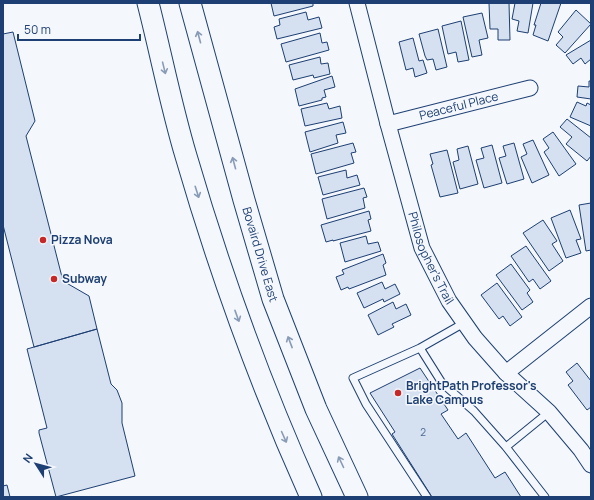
<svg xmlns="http://www.w3.org/2000/svg" width="594" height="500" font-family="Manrope,sans-serif">
<style>
.building{fill:#d5e0f0;stroke:#1d3f73}
.lines{fill:none;stroke-linecap:round;stroke-linejoin:round}
.lane-casing{stroke:#1d3f73;stroke-width:9}
.street-casing{stroke:#1d3f73;stroke-width:17}
.secondary-casing{stroke:#1d3f73;stroke-width:23}
.lane{stroke:#f4f7fb;stroke-width:7}
.street{stroke:#f4f7fb;stroke-width:15}
.secondary{stroke:#f4f7fb;stroke-width:21}
.oneway{stroke:#889bb7}
.poi-dot{fill:#c62828;stroke:#f4f7fb;stroke-width:1.5}
.labels{text-anchor:middle;stroke-width:3;stroke-linejoin:round;paint-order:stroke}
.number-label{font-size:10px;fill:#4b6792}
.street-label{font-size:12px;fill:#1d3f73;stroke:#f4f7fb}
.poi-label{font-size:12px;font-weight:bold;fill:#1d3f73;stroke:#f4f7fb;text-anchor:start}
</style>
<rect width="100%" height="100%" fill="#f4f7fb"/>
<!-- building -->
<path class="building" d="M271 3H313V6L274 16Z
M489 3H509L510 40H498V29H490Z
M515 3H533L528 33 517 31 519 21 512 19Z
M541 3H561L548 41 533 35 536 25H534Z
M576 10 591 24 565 53 556 45 563 37 558 32Z
M306 12 308 20 319 17 322 28 277 39 274 27 280 25 279 19Z
M482 13 488 38 479 40 482 55 472 57 463 17Z
M461 21 469 60 458 62 456 52 448 54 442 26Z
M438 29 447 67 436 70 433 59 427 60 425 56 419 34Z
M13 32 35 121 26 136 63 281 89 296 97 329 34 347 3 225V34Z
M320 33 322 43 327 42 329 50 286 62 281 44Z
M413 38 419 61 423 60 427 73 415 77 413 68 406 70 399 42Z
M591 40V59L585 64 581 58 573 64 566 55Z
M320 57 321 64 328 63 330 74 314 78 313 75 293 80 289 65Z
M332 76 335 87 324 90 326 97 322 98V100L299 106 295 89Z
M589 81H591V99L577 97 578 86 589 87Z
M577 102 586 106 587 103 591 105V126L570 117Z
M327 103 329 109 340 106 342 118 305 126 301 109Z
M567 119 591 138V156L587 161 566 144 572 137 560 127Z
M343 122 346 133 336 135 338 143 310 152 305 132Z
M553 132 576 164 559 176 544 152 549 148 543 139Z
M533 140 549 175 532 183 521 157 527 154 523 144Z
M353 143 356 152 351 153 354 163 316 174 311 154Z
M514 143 524 179 507 184 499 158 506 156 503 146Z
M492 145 502 183 484 188 476 160 484 158 481 148Z
M468 146 478 184 460 189 453 162 459 160 457 149Z
M447 150 458 193 440 197 431 165 433 164 430 154Z
M346 170 347 178 357 175 360 185 323 195 318 177Z
M364 188 367 197 363 198 365 208 327 219 322 199Z
M591 203V250L586 251 579 205Z
M570 210 581 239 576 240 581 253 566 258 551 218Z
M369 211 371 219 368 220 371 231 333 241V240L326 242 321 225Z
M543 220 557 241 552 244 563 261 549 271 523 233Z
M366 236 368 244 378 242 381 251 345 262 340 243Z
M526 246 551 281 540 289 533 279 529 282 511 256Z
M383 254 386 263 383 265 386 275 349 289 348 287 341 290 336 277 344 274 342 270Z
M511 264 530 290 527 293 533 302 522 310 496 275Z
M382 282 385 289 395 284 400 294 384 302 383 299 364 308 357 293Z
M497 283 522 317 510 326 503 316 499 319 481 295Z
M393 302 396 309 406 304 411 315 392 324 394 327 378 335 368 315Z
M97 329 111 384 117 390 122 403V423L135 476 56 497 39 433V430L47 428 27 349Z
M577 363 591 381V407L587 410 568 385 573 381 566 372Z
M420 368 448 410 441 414 458 439 466 433 495 478 505 472 521 497H432L392 434 395 432 370 393Z
M7 485 10 497H3V486Z"/>
<g class="lines">
<!-- lane casing -->
<g class="lane-casing">
<path id="lane" d="M420 348 464 323
M506 447 549 412
M427 497 366 404 353 378 420 348 442 383 474 411 506 447 545 497"/>
</g>
<!-- street casing -->
<g class="street-casing">
<g id="street">
<path id="s1" d="M357 3 388 124 422 248 449 301 475 338 506 373 549 412 581 450 591 465"/>
<path id="s2" d="M388 124 530 88"/>
<path d="M506 373 591 306"/>
</g>
</g>
<!-- secondary casing -->
<g class="secondary-casing">
<g id="secondary">
<path d="M148 3C161 54 171 106 186 156 220 273 261 386 311 497"/>
<path id="s3" d="M190 3 244 200 273 299 316 409 357 497"/>
</g>
</g>
<!-- lane -->
<use href="#lane" class="lane"/>
<!-- street -->
<use href="#street" class="street"/>
<!-- secondary -->
<use href="#secondary" class="secondary"/>
</g>
<!-- one-way arrows -->
<defs><path id="oneway-shaft" d="M-6 0H5M1.5-3L5.5 0L1.5 3" fill="none" stroke-width="1.6" stroke-linecap="round" stroke-linejoin="round"/></defs>
<g class="oneway">
<use href="#oneway-shaft" transform="translate(199 37) rotate(-105)"/>
<use href="#oneway-shaft" transform="translate(164 68) rotate(76)"/>
<use href="#oneway-shaft" transform="translate(234 163) rotate(-105)"/>
<use href="#oneway-shaft" transform="translate(197 192) rotate(72)"/>
<use href="#oneway-shaft" transform="translate(237 316) rotate(70)"/>
<use href="#oneway-shaft" transform="translate(290 342) rotate(-111)"/>
<use href="#oneway-shaft" transform="translate(284 437) rotate(66)"/>
<use href="#oneway-shaft" transform="translate(341 462) rotate(-115)"/>
</g>
<!-- markers -->
<g class="poi-dot">
<circle cx="43" cy="240" r="4"/>
<circle cx="54" cy="279" r="4"/>
<circle cx="398" cy="393" r="4"/>
</g>
<g class="labels">
<!-- number labels -->
<g class="number-label">
<text x="423" y="436">2</text>
</g>
<!-- street labels -->
<g class="street-label">
<text dy="4" stroke="none"><textPath href="#s2" startOffset="73">Peaceful Place</textPath></text>
<text dy="4" stroke="none"><textPath href="#s3" startOffset="261">Bovaird Drive East</textPath></text>
<text dy="4" stroke="none"><textPath href="#s1" startOffset="266">Philosopher's Trail</textPath></text>
</g>
<!-- poi labels -->
<g class="poi-label">
<text x="51" y="244">Pizza Nova</text>
<text x="62" y="283">Subway</text>
<text x="406" y="390">BrightPath Professor's<tspan x="406" dy="14">Lake Campus</tspan></text>
</g>
</g>
<!-- border -->
<rect width="594" height="500" fill="none" stroke="#1d3f73" stroke-width="8"/>
<!-- north arrow -->
<g transform="translate(36 464) rotate(306)" stroke="#f4f7fb" stroke-width="3" paint-order="stroke">
<path d="M0-3L7 15L0 10L-7 15Z" fill="#1d3f73"/>
<text y="-6" font-size="11" font-weight="bold" text-anchor="middle" fill="#1d3f73">N</text>
</g>
<!-- scale -->
<path d="M18 34v6h122v-6" fill="none" stroke="#1d3f73" stroke-width="2"/>
<text x="24" y="34" font-size="12" fill="#1d3f73" stroke="#f4f7fb" stroke-width="3" paint-order="stroke">50 m</text>
</svg>
